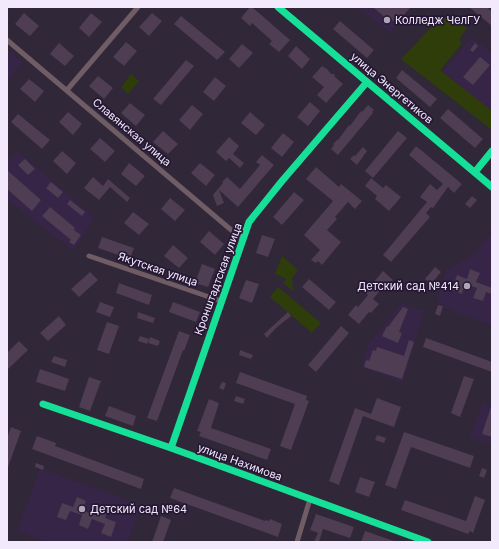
<svg xmlns="http://www.w3.org/2000/svg" width="499" height="549" font-family="Inter,sans-serif">
<style>
.built{fill:#362546}
.green{fill:#2f3d0b}
.building{fill:#4f3d53}
.lines{fill:none;stroke-linecap:round;stroke-linejoin:round}
.street{stroke:#6f5c64;stroke-width:5}
.fast{stroke:#16e098;stroke-width:7}
.poi-dot{fill:#aea5b7;stroke:#261834;stroke-width:1.5}
.labels{text-anchor:middle;stroke-width:3.5;stroke-linejoin:round;paint-order:stroke}
.poi-label{font-size:11px;fill:#f2e9fc;stroke:#261834;text-anchor:start}
.street-label{font-size:11px;fill:#f2e9fc;stroke:#261834}
</style>
<rect width="100%" height="100%" fill="#302738"/>
<!-- built -->
<path class="built" d="M358 7H412L390 33Z
M472 37 492 53V112L443 72Z
M7 49 23 62 7 81Z
M18 151 94 217 74 252 7 199V162Z
M492 232V325L443 308 444 304 437 301 445 271 473 255Z
M402 303 424 311 403 383 361 367 369 343Z
M483 403 492 407V444L469 437Z
M40 468 141 505 128 542H47L17 531Z"/>
<!-- green -->
<path class="green" d="M443 15 467 28 460 38 461 45 440 70 492 111V130L401 59Z
M131 74 139 81 128 94 121 87Z
M282 256 298 270 292 278 293 291 283 283 287 279 275 274Z
M278 287 321 323 312 333 270 297Z"/>
<!-- building -->
<path class="building" d="M250 7H252L290 40 279 52 269 44 272 41 252 23 250 26 241 18Z
M373 7H411L396 23 393 20 391 23Z
M469 7H487L492 12V26Z
M24 13 39 26 30 36 15 24Z
M91 13 102 22 89 37 79 28Z
M152 13 162 21 149 36 139 27Z
M181 16 225 52 217 60 174 24Z
M340 21 374 50 367 58 333 29Z
M126 42 137 51 124 66 113 57Z
M59 43 74 56 65 66 50 54Z
M475 43 478 46 473 52 470 50Z
M242 44 253 53 239 68 229 59Z
M296 46 310 59 302 69 288 56Z
M480 57 490 65 473 85 463 77Z
M186 60 194 66 161 105 153 99Z
M322 66 327 69 331 74H334L335 77 343 84 326 103 317 95 324 87 312 77Z
M402 70 437 99 430 107 396 78Z
M98 76 113 88 104 99 89 86Z
M215 77 226 86 214 101 203 92Z
M29 79 44 91 35 102 20 89Z
M310 102 320 111 308 126 297 117Z
M130 103 145 115 136 126 121 113Z
M192 105 203 114 190 130 179 120Z
M368 105 374 110 372 112 373 113 338 155 331 149 334 145 333 144 337 140H338L349 125 350 126 361 111 362 112Z
M448 109 483 139 475 148 440 118Z
M68 112 82 124 73 135 59 122Z
M250 112 265 125 256 135 241 123Z
M18 114 50 140 42 149 11 122Z
M163 131 178 144 168 154 153 142Z
M398 131 407 138 373 178 365 171Z
M283 133 294 142 282 157 271 148Z
M229 137 239 146 233 154 244 163 240 168 229 158 226 161 216 152Z
M100 138 115 151 105 162 90 149Z
M416 146 462 184 454 193 448 187 433 208 431 207 426 213 430 217 391 262 383 255 427 202 420 197 430 184 437 190 443 184 409 155Z
M363 147 367 151 357 165 350 159 354 155 355 156Z
M62 151 76 163 67 174 53 161Z
M262 155 274 165 238 207 219 190 224 203 217 206 213 195 223 183 222 182 227 177 240 189 260 165 256 162Z
M25 159 35 169 28 175 18 165Z
M129 163 145 176 136 186 121 174Z
M200 163 215 175 206 186 191 173Z
M316 167 339 187 341 184 362 201 355 209 348 202 335 217 337 219 327 230 341 242 322 265 318 261 316 263 311 260 320 250 304 235 333 201 306 179Z
M7 170 41 200 32 211 7 189Z
M93 177 103 186 108 179 130 198 127 202 110 187 99 200 84 188Z
M371 178 383 188 386 185 401 197 389 211 375 199 377 196 365 186Z
M51 182 63 192 58 198 46 188Z
M294 192 304 200 282 225 273 217Z
M472 196 477 200 470 208 465 204Z
M170 198 185 210 175 221 161 209Z
M70 200 85 212 82 216 67 204Z
M50 207 75 228 74 230 81 235 74 245 69 242 71 240 42 216Z
M133 212 149 224 139 235 124 223Z
M209 231 224 244 215 255 200 242Z
M262 235 275 239 268 257 256 253Z
M102 237 134 248 130 259 98 248Z
M173 245 188 258 179 268 164 256Z
M202 264 215 269 208 287 195 283Z
M435 267 441 272 431 284 425 279Z
M470 269 480 273 476 282 492 288V294L486 292 483 301 473 298 477 288 465 284 462 294 452 290 457 275 467 279Z
M383 271 393 280 385 289 383 287 373 299 379 304 371 313 369 312 359 324 348 315 356 305 358 307 368 295 362 290 371 281 373 283Z
M90 272 98 280 79 297 71 289Z
M309 279 336 302 329 310 302 287Z
M246 280 259 284 252 303 239 298Z
M119 283 152 295 149 305 116 293Z
M100 302 114 307 110 317 96 312Z
M173 302 200 312 196 322 169 312Z
M438 305 443 306 440 316 435 314Z
M403 307 408 309 399 332 402 333 398 343 382 336 387 326 388 327Z
M138 312 155 318 153 323 137 318Z
M288 312 291 316 276 328 267 338 264 334Z
M59 316 66 325 48 341 40 333Z
M107 322 119 326 109 354 97 350Z
M341 326 349 333 316 372 308 365Z
M179 331 190 335 184 351 183 350 157 421 147 418Z
M140 336 149 339 147 344 138 341Z
M150 337 160 341 158 346 148 343Z
M426 338 492 362V372L423 347Z
M409 340 414 342 402 379 364 367 366 360 369 361 373 350 376 351 377 347 404 356Z
M19 341 28 350 7 370V353Z
M240 350 253 355 251 359 239 355Z
M54 356 67 360 65 367 51 362Z
M40 369 69 379 65 391 36 382Z
M240 372 307 396 306 400 309 401 291 450 280 446 295 404 236 383Z
M464 376 474 379 460 417 451 413Z
M89 377 101 381 90 411 79 407Z
M222 382 226 383 224 390 219 388Z
M236 396 245 399 243 404 234 401Z
M377 398 401 407 394 427 363 416 339 485 329 481 355 408 371 414Z
M209 399 219 403 211 428 271 449 267 460 199 436 201 432 197 431Z
M109 406 136 416 133 426 105 416Z
M491 407H492V437L482 434Z
M11 427 21 431 8 467 7 438Z
M404 432 474 456 470 468 411 447 396 489 385 485Z
M377 435 386 438 384 443 375 440Z
M37 436 56 443 55 446 144 479 141 489 32 449Z
M36 463 44 466 43 470 35 467Z
M482 468 487 470 484 478 479 476Z
M360 477 375 482 369 497 355 492Z
M174 488 265 521 266 520 269 521 270 519 282 524 278 537 170 498Z
M475 496 485 500 473 533 470 531 468 534 401 510 405 500 466 521Z
M77 497 86 501 82 510 95 515 99 505 108 509 105 518 116 522 111 537 101 533 105 524 92 519 88 529 79 525 82 515 70 511 66 520 57 517 62 503 73 507Z
M316 514 354 527 350 538 323 529 319 542H314L318 533 310 530Z
M161 516 171 520 163 542H152Z
M365 531 394 541V542H361Z"/>
<g class="lines">
<!-- street -->
<path class="street" d="M7 40 243 240
M67 90 138 7
M89 256 221 301
M297 542 310 499"/>
<!-- fast -->
<path class="fast" d="M278 7 492 187
M475 172 492 151
M43 404 171 448 428 542
M171 448 249 222 282 181 367 82"/>
</g>
<!-- markers -->
<g class="poi-dot">
<circle cx="387" cy="20" r="4"/>
<circle cx="467" cy="286" r="4"/>
<circle cx="82" cy="509" r="4"/>
</g>
<g class="labels">
<!-- poi labels -->
<g class="poi-label">
<text x="395" y="24">Колледж ЧелГУ</text>
<text x="459" y="290" text-anchor="end">Детский сад №414</text>
<text x="90" y="513">Детский сад №64</text>
</g>
<!-- street labels -->
<g class="street-label">
<text transform="translate(392 88) rotate(40)" y="4">улица Энергетиков</text>
<text transform="translate(132 132) rotate(40)" y="4">Славянская улица</text>
<text transform="translate(158 269) rotate(19)" y="4">Якутская улица</text>
<text transform="translate(218 279) rotate(-70)" y="4">Кронштадтская улица</text>
<text transform="translate(240 462) rotate(20)" y="4">улица Нахимова</text>
</g>
</g>
<!-- border -->
<rect width="499" height="549" fill="none" stroke="#f2e9fc" stroke-width="16"/>
</svg>
